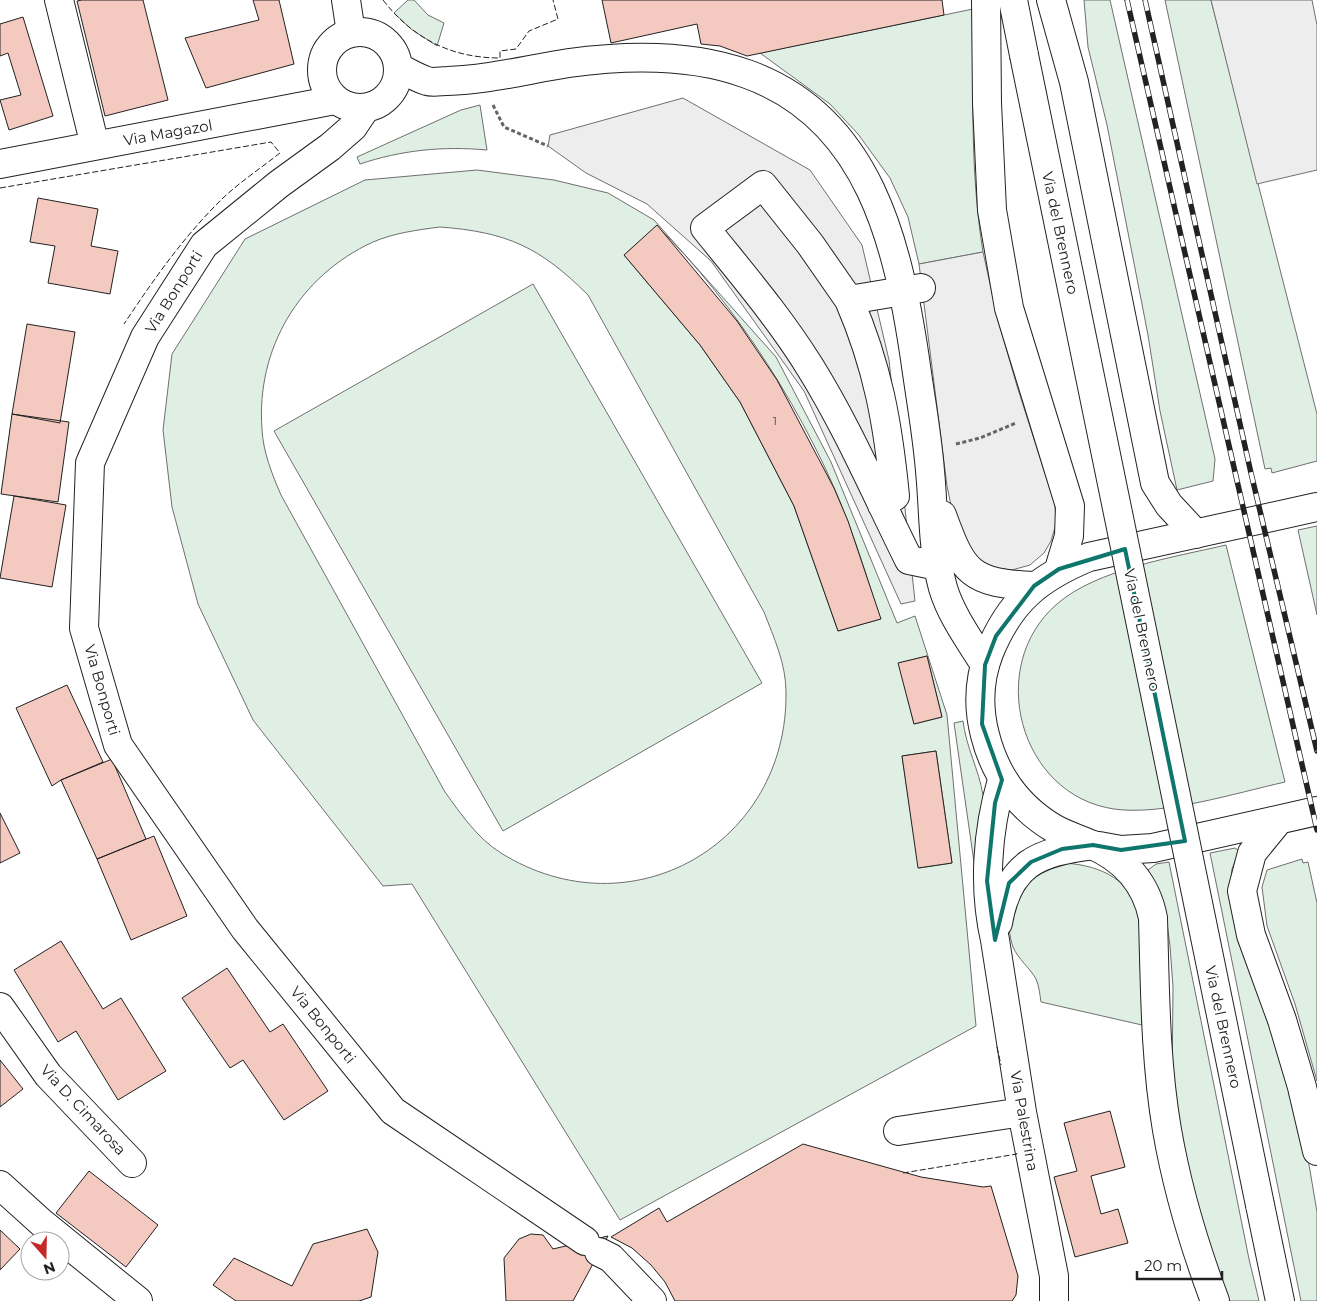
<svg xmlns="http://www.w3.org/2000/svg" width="1317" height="1301" font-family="Montserrat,sans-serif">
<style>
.green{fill:#e0efe3;stroke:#6f6f6f;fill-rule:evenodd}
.parking{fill:#ededed;stroke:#6f6f6f}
.building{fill:#f3c9c0;stroke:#222}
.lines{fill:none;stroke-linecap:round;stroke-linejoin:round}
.minor-casing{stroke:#222;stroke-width:30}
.major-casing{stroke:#222;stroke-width:30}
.path{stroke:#646464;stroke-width:3;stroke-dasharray:4 2.5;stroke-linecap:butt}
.minor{stroke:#fff;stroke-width:28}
.major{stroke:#fff;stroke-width:28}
.rail-casing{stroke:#222;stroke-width:5.5}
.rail{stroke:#fff;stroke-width:4;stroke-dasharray:11;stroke-linecap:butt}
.major-bridge-casing{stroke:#222;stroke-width:30;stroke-linecap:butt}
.major-bridge{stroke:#fff;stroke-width:28}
.fence{stroke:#222;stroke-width:1;stroke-dasharray:6 2.5;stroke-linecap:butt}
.marked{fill:none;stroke:#0f766e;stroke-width:4;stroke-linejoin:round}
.labels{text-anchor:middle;stroke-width:4;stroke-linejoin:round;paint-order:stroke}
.number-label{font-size:12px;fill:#564c4a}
.street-label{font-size:15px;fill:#222;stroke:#fff}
</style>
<rect width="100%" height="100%" fill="#fff"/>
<!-- green -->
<path class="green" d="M408 0H414L428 15 444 23 437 46 411 29 394 13Z
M1110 0 1215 459 1213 481 1177 490 1160 411 1148 335 1107 125 1088 47 1084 0Z
M1165 0H1211L1317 414V461L1272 473 1271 468 1265 469Z
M973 9C973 90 970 172 983 252L919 264 908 217 890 178 858 134 830 104 760 53Z
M480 105 487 150C443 146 402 150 360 164L357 157 461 110Z
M477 170 554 180 608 193 654 220 776 357 831 462 897 623 915 616 947 715 976 1026 620 1220 412 884 383 886 253 720 198 604 172 507 163 430 172 354 245 239 365 180ZM657 226C735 302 810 420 848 522 860 554 870 587 880 619L838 631 794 506 740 402 700 345 624 255ZM440 227C507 232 540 247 588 295L764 612C774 638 786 664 786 692 788 844 631 934 501 853 477 838 461 814 445 792L281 495C272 474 263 452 262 429 256 349 299 276 373 242 394 233 417 230 440 227ZM927 656 942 717 914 724 899 663ZM936 751 952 863 919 868 902 756Z
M533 284 762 683 503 831 274 431Z
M1317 526V615L1298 530Z
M1226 545 1285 782C1236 793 1162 816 1114 809 1019 795 985 666 1057 604 1097 569 1175 557 1226 545Z
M963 721C966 747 979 770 983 795 988 821 980 851 976 876L954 723Z
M1235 848 1239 851 1232 869 1230 889 1305 1141 1317 1212V1301H1301L1210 853Z
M1302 859 1303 863 1308 862 1317 903V1081L1295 1004 1267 926 1262 887 1267 870Z
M1169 862 1249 1259 1259 1301H1228L1202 1226 1172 1096 1173 987 1170 946 1167 923 1148 870 1156 864Z
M1062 863C1093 864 1129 876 1137 910 1141 925 1140 941 1140 956 1141 979 1142 1002 1142 1025L1041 1002C1040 995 1039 986 1036 979 1030 968 1018 959 1013 947 999 908 1026 875 1062 863Z"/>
<!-- parking -->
<path class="parking" d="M1211 0H1312L1317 25V170L1257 184Z
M683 98 810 170 862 245 889 360 915 601 901 604 804 391 711 261 647 204 586 173 548 146 550 135Z
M983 252 998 320 1017 386 1055 505 1056 524 1051 541 1044 553 1030 565 1012 570 996 568 980 561 970 552 955 524 947 486 919 264Z"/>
<!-- building -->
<path class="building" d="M82 0H143L168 100 105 116 77 1Z
M253 0H279L294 64 206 88 185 38 259 20Z
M602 0H942L944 15 747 56 720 46 701 44 697 24 611 43Z
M23 17 53 116 9 130 0 100 21 95 8 53 0 56V24Z
M38 198 98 209 91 246 118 251 110 294 48 283 55 246 30 242Z
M657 225 737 321 777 380 834 488 848 521 881 619 838 631 794 506 740 402 700 345 624 255Z
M27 324 75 332 60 423 12 414Z
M12 414 69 422 58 502 1 494Z
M14 496 66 505 52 587 0 578Z
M927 656 942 717 914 724 898 663Z
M67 685 103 762 61 780 52 786 16 708Z
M936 751 952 863 918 868 902 756Z
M112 759 146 839 97 859 61 780Z
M0 813 20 853 0 863Z
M154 836 187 916 131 940 97 859Z
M61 941 103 1009 121 998 166 1071 118 1100 76 1031 58 1042 14 970Z
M227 968 270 1032 283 1024 328 1091 284 1120 243 1060 230 1068 182 998Z
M0 1060 23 1089 0 1107Z
M1110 1111 1125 1167 1091 1176 1101 1214 1118 1209 1128 1243 1075 1257 1054 1177 1077 1171 1064 1123Z
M803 1144 921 1177 983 1187 991 1186 1018 1276 1016 1295 1012 1301H675L665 1282 651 1265 632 1248 611 1237 659 1208 667 1222Z
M89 1171 158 1225 126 1267 56 1213Z
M367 1229 378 1252 371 1297 359 1301H236L213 1285 234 1258 292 1286 313 1244Z
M0 1230 20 1249 0 1270Z
M531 1234 543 1235 553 1249 608 1236 573 1301H506L504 1258 519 1239Z"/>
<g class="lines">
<!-- minor casing -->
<g class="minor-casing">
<path id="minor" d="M59 0 95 146
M346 0 351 33
M322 70a38 38 0 1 1 76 0a38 38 0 1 1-76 0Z
M399 68C408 72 417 78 427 81 433 83 441 81 447 81 488 80 529 69 569 63 627 55 692 54 747 74 870 118 898 245 915 359 920 396 927 433 930 471 934 511 932 548 943 588 951 615 970 641 985 665
M365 109 353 127 330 147 279 184 204 245 145 337 90 463 84 628 118 745 245 929 393 1111 585 1241
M0 164 335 100
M921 288 849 300 810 244 763 185 705 228C741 273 779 317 810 367 848 428 877 496 909 560L938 566
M849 300C878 367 888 424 895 496L882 505
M942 515C963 573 970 583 1034 586
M1002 780C987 831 983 888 995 940L1022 1112 1054 1276V1301
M998 923C1008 864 1037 852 1093 845
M0 1007 48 1075 132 1163
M898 1131 1022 1112
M0 1185 43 1224 138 1301
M599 1252 611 1258 652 1301"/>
</g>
<!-- major casing -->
<g class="major-casing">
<path id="major" d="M986 0 987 103 992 210 1009 308 1070 506 1069 536 1059 569
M1013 0 1024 55
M1051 0 1074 82 1155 483 1169 505 1196 534
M1279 820 1252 853 1242 891 1251 935 1282 1020 1302 1087 1317 1151
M1099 846 1121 850 1153 848 1317 811
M1260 1205 1280 1301
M1215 1301C1194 1245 1177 1188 1167 1130 1155 1060 1155 988 1153 918 1146 882 1123 858 1090 844 1079 839 1066 835 1055 829 1019 808 995 775 985 735 978 708 979 679 989 653 1010 601 1038 578 1089 557L1317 507"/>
</g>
<!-- path -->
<path class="path" d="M493 105 504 127 548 146
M956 444 980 438 1016 423"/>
<!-- minor -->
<use href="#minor" class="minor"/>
<!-- major -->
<use href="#major" class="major"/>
<!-- rail casing -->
<g class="rail-casing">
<path id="rail" d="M1127 0 1317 830
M1145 0 1251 473 1317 751"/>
</g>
<!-- rail -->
<use href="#rail" class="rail"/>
<!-- major-bridge casing -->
<g class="major-bridge-casing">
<path id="major-bridge" d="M1024 55 1260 1205"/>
</g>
<!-- major-bridge -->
<use href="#major-bridge" class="major-bridge"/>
<!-- fence -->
<path class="fence" d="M383 0C413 39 452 58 500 58V51L516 49 529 31 558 19 553 0
M0 188 271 142 280 153C261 168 240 182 223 198 184 236 154 279 124 324
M997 1047 1001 1065
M903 1173 1017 1154 1016 1151"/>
</g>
<!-- marked area -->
<path class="marked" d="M1125 549 1185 841 1121 850 1093 845 1062 849 1031 862 1009 883 995 940 987 881 995 803 1002 780 982 724 985 665 996 636 1034 586 1059 569Z"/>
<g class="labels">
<!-- number labels -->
<g class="number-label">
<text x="775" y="425">1</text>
</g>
<!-- street labels -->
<g class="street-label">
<text transform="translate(168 133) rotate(-10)" y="5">Via Magazol</text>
<text transform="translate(1060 233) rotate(78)" y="5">Via del Brennero</text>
<text transform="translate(174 292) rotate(-58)" y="5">Via Bonporti</text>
<text transform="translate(1142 630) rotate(78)" y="5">Via del Brennero</text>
<text transform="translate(102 690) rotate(74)" y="5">Via Bonporti</text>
<text transform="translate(323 1025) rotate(51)" y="5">Via Bonporti</text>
<text transform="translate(1223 1027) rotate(78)" y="5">Via del Brennero</text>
<text transform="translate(83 1110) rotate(47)" y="5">Via D. Cimarosa</text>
<text transform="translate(1024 1121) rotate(80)" y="5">Via Palestrina</text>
</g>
</g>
<!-- north arrow -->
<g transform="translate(45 1256) rotate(160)"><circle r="24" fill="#ffffff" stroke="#a7a7a7"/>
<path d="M0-4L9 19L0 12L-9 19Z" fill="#c62828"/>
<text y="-8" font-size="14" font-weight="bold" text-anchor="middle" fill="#222222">N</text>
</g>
<!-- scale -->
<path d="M1137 1271v8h85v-8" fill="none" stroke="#222222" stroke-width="2.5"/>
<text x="1144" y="1271" font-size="15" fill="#222222" stroke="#ffffff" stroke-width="4" paint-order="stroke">20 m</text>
</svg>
